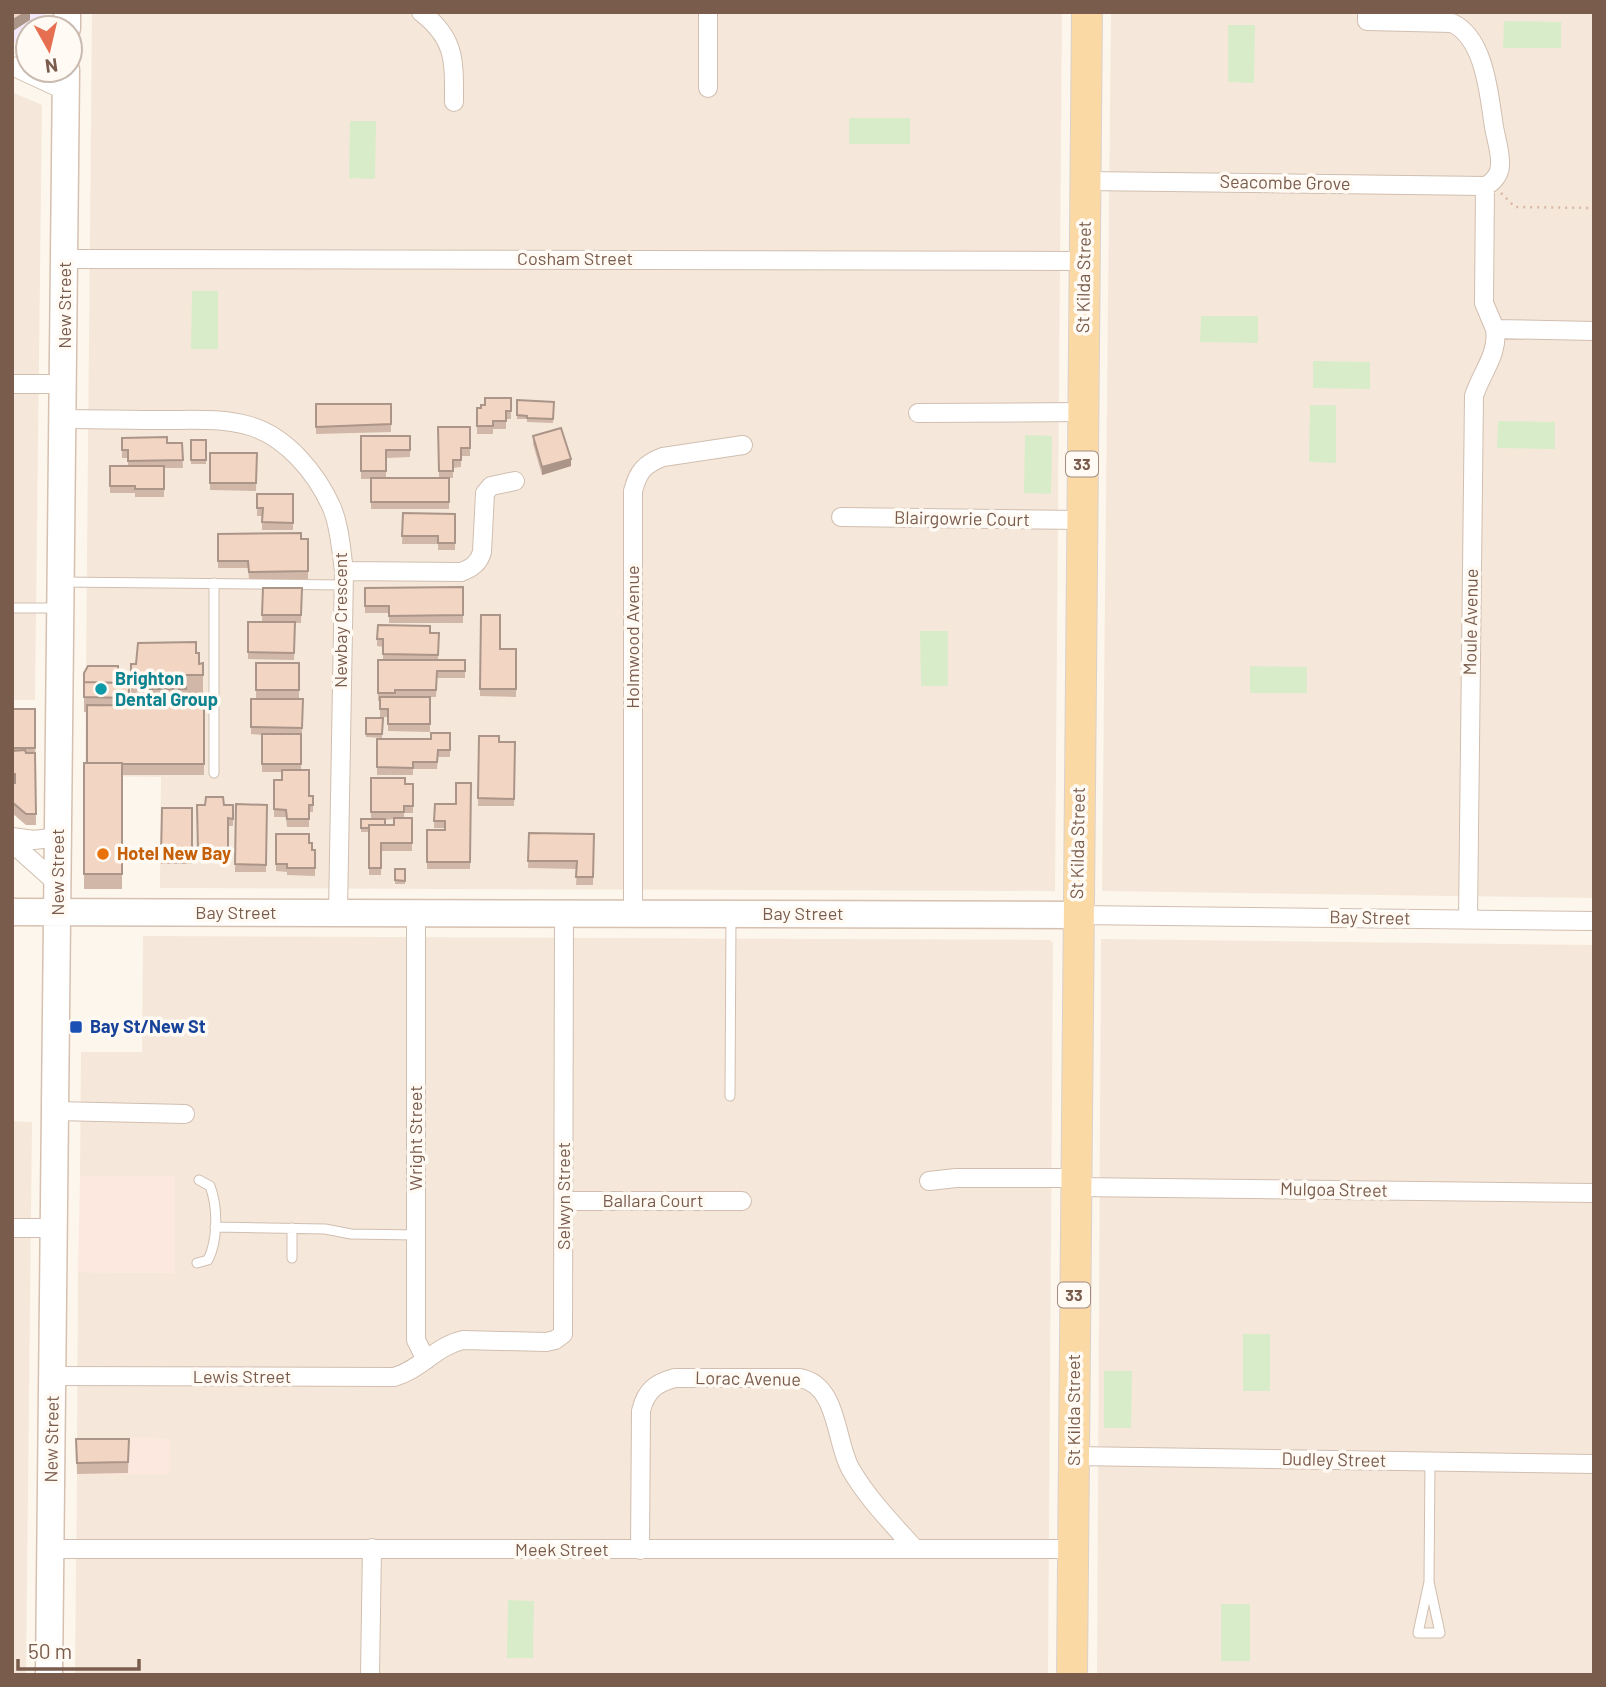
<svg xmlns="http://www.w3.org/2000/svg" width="1606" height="1687" font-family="Barlow,sans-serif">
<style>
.residential{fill:#f5e8da}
.commercial{fill:#fde8e0}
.education{fill:#f3e8fa}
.green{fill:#d8ecc9}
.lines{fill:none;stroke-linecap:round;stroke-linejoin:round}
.lane-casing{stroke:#d1beb0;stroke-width:11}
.street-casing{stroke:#d1beb0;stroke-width:20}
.secondary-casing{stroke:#d6c0b0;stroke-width:29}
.primary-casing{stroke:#dad1cd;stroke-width:32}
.path{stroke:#d9b8a5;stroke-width:2.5;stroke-dasharray:2 5;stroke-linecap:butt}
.lane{stroke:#fff;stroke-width:9}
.street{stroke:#fff;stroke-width:18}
.secondary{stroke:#fff;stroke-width:26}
.primary{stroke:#fbd9a5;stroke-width:30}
.wall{fill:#d1b7a8;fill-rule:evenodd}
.shaded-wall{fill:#aa9588}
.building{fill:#f3d5c3;stroke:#aa9588;stroke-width:2}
.culture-dot{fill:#0f9aa8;stroke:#fffaf3;stroke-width:2.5}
.food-dot{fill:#e8710a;stroke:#fffaf3;stroke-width:2.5}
.transit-dot{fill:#1a4fb4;stroke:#fffaf3;stroke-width:2.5}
.labels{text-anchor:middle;stroke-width:7;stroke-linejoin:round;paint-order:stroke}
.shield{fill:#fffaf3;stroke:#a28b7f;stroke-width:2}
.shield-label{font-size:16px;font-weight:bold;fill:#7a5c4d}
.street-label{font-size:18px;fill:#7a5c4d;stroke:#fffaf3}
.culture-label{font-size:18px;font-weight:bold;fill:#0d838f;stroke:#fffaf3;text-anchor:start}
.food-label{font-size:18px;font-weight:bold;fill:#c56008;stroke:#fffaf3;text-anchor:start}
.transit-label{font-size:18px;font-weight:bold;fill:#164399;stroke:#fffaf3;text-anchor:start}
</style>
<rect width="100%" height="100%" fill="#fdf6ec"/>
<!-- residential -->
<path class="residential" d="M92 12H1062L1055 891 160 888 161 777 85 776Z
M1111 12H1594V898L1102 891Z
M12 92 42 105 35 700H12Z
M143 936 1050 940 1053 943 1048 1675H75L77 1474 169 1473V1439L77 1438 78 1272 174 1273 175 1176H80L81 1052H142Z
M1101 939 1594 945V1675H1097Z
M12 1121 32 1122 26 1675H12Z"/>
<!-- commercial -->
<path class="commercial" d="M80 1176H175V1273L78 1272Z
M77 1438 170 1439 169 1474H77Z"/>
<!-- education -->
<path class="education" d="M12 12H45V28H28V48L12 41Z"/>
<!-- green -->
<path class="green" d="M1504 21 1561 22V48H1503Z
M1228 25H1255L1254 83 1228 82Z
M849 118H910V144H849Z
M350 121H376L375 179 349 178Z
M192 291H218V349H191Z
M1201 316H1258V343L1200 342Z
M1313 361 1370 362V389L1313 388Z
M1310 405H1336V463L1309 462Z
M1498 421 1555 422V449L1497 448Z
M1025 435 1052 436 1051 494 1024 493Z
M920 631H948V686H921Z
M1250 666 1307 667V693H1250Z
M1243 1334H1270V1391H1243Z
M1104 1371H1132L1131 1428H1104Z
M508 1600 534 1601 533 1658H507Z
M1221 1604H1250V1661H1221Z"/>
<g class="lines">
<!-- lane casing -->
<g class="lane-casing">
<path id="lane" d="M62 582 343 585
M12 608H56
M214 773V583
M730 1096 731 916
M215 1227 325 1229 351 1234 416 1235
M292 1228V1258
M197 1263 208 1260C218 1240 218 1207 210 1186L199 1180
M1429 1582 1440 1633H1418L1429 1582 1430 1461"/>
</g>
<!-- street casing -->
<g class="street-casing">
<path id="street" d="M421 12C456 39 454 61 454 102
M1367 12V21L1452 23C1485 38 1489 95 1494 127 1496 139 1501 153 1500 165 1500 174 1493 183 1485 186L1484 303 1495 329 1594 331
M12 66 66 91
M708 88V12
M1085 181 1485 186
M65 259 1084 261
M12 384H64
M918 413 1083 412
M63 419C97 419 131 420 165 420 193 420 223 418 250 426 287 437 317 474 332 508 340 527 341 550 344 571L338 913
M841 517 1082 520
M344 571 461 572C472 568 479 563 482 552L485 493 491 486 515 481
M12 837 34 840 58 837
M12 843 58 884
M416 913V1340L426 1360
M633 914V491C638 472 644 464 663 457L743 445
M1077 915 1594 921
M1468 919 1474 396C1481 373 1499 354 1495 329
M56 1111 185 1114
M929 1181 956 1178H1075
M1075 1187 1594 1193
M564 1201H742
M12 1228H55
M53 1376 394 1377C420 1370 436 1346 463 1340L546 1342 555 1340 563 1334 564 914
M1073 1456 1594 1464
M51 1549H1072
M640 1550 641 1411C646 1390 656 1383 675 1378H800C838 1385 835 1440 850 1468 867 1498 892 1523 915 1549
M370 1675 372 1548"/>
</g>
<!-- secondary casing -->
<g class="secondary-casing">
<path id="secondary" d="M67 28V12
M12 912 1077 915
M49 1675 66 70"/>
</g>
<!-- primary casing -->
<g class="primary-casing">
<path id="primary" d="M1072 1675 1087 12"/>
</g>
<!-- path -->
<path class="path" d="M1501 193 1515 207 1594 208"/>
<!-- lane -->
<use href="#lane" class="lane"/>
<!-- street -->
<use href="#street" class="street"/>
<!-- secondary -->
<use href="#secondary" class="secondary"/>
<!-- primary -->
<use href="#primary" class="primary"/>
</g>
<!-- wall -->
<path class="wall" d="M511 398V419H506V429H493V434H477V408H481L485 405Z
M517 400 554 402 553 423 527 422V419H517Z
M316 404H391V432L316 434Z
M438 427H470V456H461V467L453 468V478H449V509H371V479H361V436H410V457L386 458V478H439Z
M533 436 571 466 542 475 533 444Z
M122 438 167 443H182L183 468H164V497H135V493H110V466H128V458H122Z
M191 440H206V464H191Z
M210 453H257L256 491 210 490Z
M257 494H293V530H262V516H257Z
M403 513 455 514V550H438V544H402Z
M218 534 308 539V579H249L248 568H218Z
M463 587V623H389V613H365V588Z
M263 588H302L301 623H295L294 660 248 659V622H262Z
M481 615 500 649H516V697L480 696Z
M439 633 438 660H465V678H437L436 697H395H430V732L388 731V717H380V701H378V660H383V647L377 646V639Z
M196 653 199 664 203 663V696L186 697V706H204V775H122V889H84V763H87V712H84V673L118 683H129V706H144V697H131V664Z
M256 663H299V698H256Z
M251 699H303L302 735H301V770L309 796H313V812H309V827H287L286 817H274V780H282V772H262V735L251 734Z
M12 709H35L36 825H26L12 813Z
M366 718H383L382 738 366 737Z
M450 733V757H438L437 769H413V775H377V739H431Z
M479 736 499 742H515L514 806H478Z
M371 778 405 784H413V813H404V818H412V851H381V875H369V832H361V819H371ZM394 819V825H385V820Z
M471 783 470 869H427V830H445V828H434L435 804H456Z
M236 804 267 805 266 872H235Z
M197 805H233V826H228V859H198Z
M162 808H192V864H161Z
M529 833 594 834 593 885H576L577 869 528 868Z
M276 834 309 843 312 850H315V876L287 875V872L276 871Z
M395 869H405V884H395Z
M76 1439H129L128 1473 77 1474Z"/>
<!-- shaded-wall -->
<path class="shaded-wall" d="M26 12H30V20L13 31V20Z
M571 459V466L542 475V467Z"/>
<!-- building -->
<path class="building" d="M12 12H26L13 20Z
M485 398H511V411H506V421H493V426H477V408H481V405H485Z
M517 400 554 402 553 419 527 418V416L517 415Z
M316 404H391V424L316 427Z
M438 427H470V448H461V460H453V471H439Z
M561 428 571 459 542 467 533 436Z
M361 436H410V450H386V471H361Z
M167 437V443H182L183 460 128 461V450H122V438Z
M191 440H206V460H191Z
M210 453H257L256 483H210Z
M110 466H164V489H135V486H110Z
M371 478H449V502H371Z
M257 494H293V523L262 522 263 508H257Z
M403 513 455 514V543H438V536H402Z
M301 533V539H308V571L249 572 248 561H218V534Z
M463 587V615L389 616V606H365V588Z
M263 588H302L301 615H262Z
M481 615H500V649H516V689H480Z
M248 622H295L294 653 248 652Z
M378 625 430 626V633H439L438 655 383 654V639H377Z
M196 642V653H199V664L203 663V675H186V689H145L144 675H131V664H136L138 643Z
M378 660H465V671H437L436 690H395V693H378Z
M256 663H299V690H256Z
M88 666H118V683L84 682V689V673Z
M84 682 129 683V698L84 697Z
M380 697H430V724H388V709H380Z
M251 699H303L302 728 251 727Z
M87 705 204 706V764H122V763H87Z
M12 709H35V748H12Z
M366 718H383L382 734H366Z
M431 733H450V750H438L437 762H413V768L377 767V739H431Z
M262 734H301V764H262Z
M479 736H499V742H515L514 799 478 798Z
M25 750 26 753H35L36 814H26L12 802V783H15V774H12V751Z
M84 763H122V874H84Z
M282 770H309V796H313V805H309V819H287L286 810 274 809V780H282Z
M371 778H405V784H413V806H404V812H371Z
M456 783H471L470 862H427V830H445V821H434L435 804H456Z
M206 797H223L224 805H233V819L228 818V852H198L197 805H205Z
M236 804 267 805 266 865 235 864Z
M162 808H192V857H161Z
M394 818H412V843H381V868H369V825H394Z
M361 819H385V825H369V828H361Z
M529 833 594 834 593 877H576L577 861H528Z
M276 834H309V843H312V850H315V868H287V864H276Z
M395 869H405V881L395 880Z
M76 1439H129L128 1462 77 1463Z"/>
<!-- markers -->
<circle class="culture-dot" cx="101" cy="689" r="7"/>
<circle class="food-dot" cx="103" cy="854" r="7"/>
<rect class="transit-dot" x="69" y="1020" width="14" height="14" rx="3.5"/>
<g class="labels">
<!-- shield labels -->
<g class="shield">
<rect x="1066" y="451.5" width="32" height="25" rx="5"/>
<rect x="1058" y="1282.5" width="32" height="25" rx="5"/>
</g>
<g class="shield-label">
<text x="1082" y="470">33</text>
<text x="1074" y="1301">33</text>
</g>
<!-- street labels -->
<g class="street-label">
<text transform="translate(1285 183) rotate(1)" y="6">Seacombe Grove</text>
<text x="575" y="265">Cosham Street</text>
<text transform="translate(1084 277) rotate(-89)" y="6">St Kilda Street</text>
<text transform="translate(65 305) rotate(-90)" y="6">New Street</text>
<text transform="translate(962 519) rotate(1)" y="6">Blairgowrie Court</text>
<text transform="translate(341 620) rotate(-90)" y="6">Newbay Crescent</text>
<text transform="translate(1471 622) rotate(-89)" y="6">Moule Avenue</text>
<text transform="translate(633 637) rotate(-90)" y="6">Holmwood Avenue</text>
<text transform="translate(1078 843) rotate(-89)" y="6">St Kilda Street</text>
<text transform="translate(58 872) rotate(-90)" y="6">New Street</text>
<text x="236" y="919">Bay Street</text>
<text x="803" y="920">Bay Street</text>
<text transform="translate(1370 918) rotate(1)" y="6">Bay Street</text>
<text transform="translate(416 1138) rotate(-90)" y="6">Wright Street</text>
<text transform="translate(1334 1190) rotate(1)" y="6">Mulgoa Street</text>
<text transform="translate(564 1196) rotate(-90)" y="6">Selwyn Street</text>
<text x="653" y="1207">Ballara Court</text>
<text x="242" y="1383">Lewis Street</text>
<text transform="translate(748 1379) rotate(1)" y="6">Lorac Avenue</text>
<text transform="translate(1074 1410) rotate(-90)" y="6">St Kilda Street</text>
<text transform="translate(52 1439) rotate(-89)" y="6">New Street</text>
<text transform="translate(1334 1460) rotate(1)" y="6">Dudley Street</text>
<text x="562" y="1556">Meek Street</text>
</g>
<!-- culture labels -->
<g class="culture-label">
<text x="115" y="685">Brighton<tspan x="115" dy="21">Dental Group</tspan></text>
</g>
<!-- food labels -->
<g class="food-label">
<text x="117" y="860">Hotel New Bay</text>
</g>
<!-- transit labels -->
<g class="transit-label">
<text x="90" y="1033">Bay St/New St</text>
</g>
</g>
<!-- border -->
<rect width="1606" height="1687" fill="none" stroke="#7a5c4d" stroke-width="28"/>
<!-- north arrow -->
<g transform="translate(49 49) rotate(172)"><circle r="33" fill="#fffaf3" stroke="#cabbb1" stroke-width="2"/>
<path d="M0-5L12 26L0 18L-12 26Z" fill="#e76f51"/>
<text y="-10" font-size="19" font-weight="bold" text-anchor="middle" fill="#7a5c4d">N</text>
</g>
<!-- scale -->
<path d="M18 1659v10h121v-10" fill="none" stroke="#7a5c4d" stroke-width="3.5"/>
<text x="28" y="1659" font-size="21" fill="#7a5c4d" stroke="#fffaf3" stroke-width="5" paint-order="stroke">50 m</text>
</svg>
